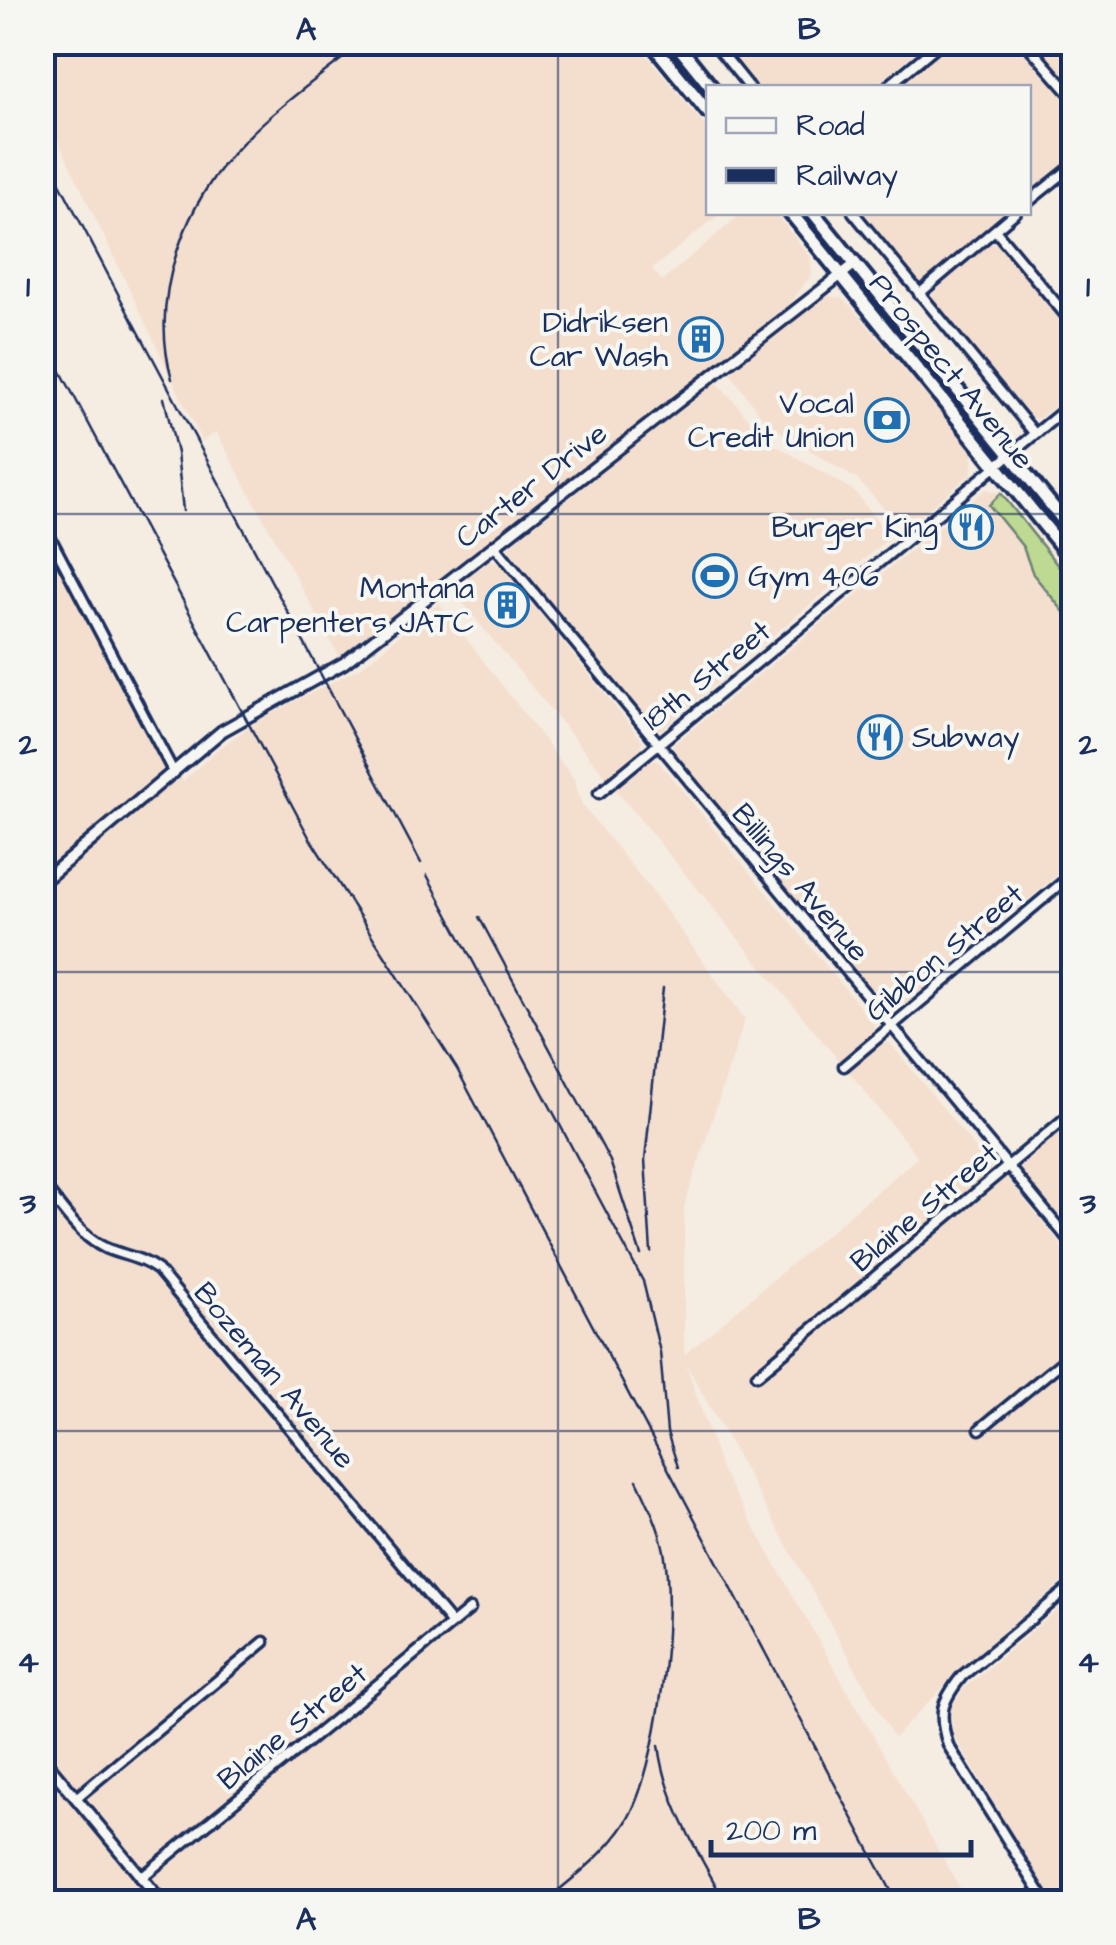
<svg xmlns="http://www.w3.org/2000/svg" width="1116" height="1945" font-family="'Architects Daughter',sans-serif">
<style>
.built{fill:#f4dfcf}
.green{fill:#bed991;stroke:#6c8478;stroke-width:2.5}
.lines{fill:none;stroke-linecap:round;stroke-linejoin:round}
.minor-casing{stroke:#1b2f5e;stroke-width:15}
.tertiary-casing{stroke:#1b2f5e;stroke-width:16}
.trunk-casing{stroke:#1b2f5e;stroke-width:19}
.minor{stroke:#f6f6f2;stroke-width:8}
.tertiary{stroke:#f6f6f2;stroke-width:9}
.trunk{stroke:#f6f6f2;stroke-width:11}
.rail{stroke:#1b2f5e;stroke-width:2.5}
.grid{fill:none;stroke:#1b2f5e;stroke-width:2.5;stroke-opacity:0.55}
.labels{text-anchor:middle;stroke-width:8;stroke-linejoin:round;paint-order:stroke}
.poi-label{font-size:30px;fill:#1b2f5e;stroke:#f6f6f2;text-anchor:end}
.street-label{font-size:30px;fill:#1b2f5e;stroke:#f6f6f2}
.neatline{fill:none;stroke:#1b2f5e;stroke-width:4}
.grid-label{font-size:32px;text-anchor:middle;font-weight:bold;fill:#1b2f5e}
</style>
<rect width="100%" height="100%" fill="#f5ece2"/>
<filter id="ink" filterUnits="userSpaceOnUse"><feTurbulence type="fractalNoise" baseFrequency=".01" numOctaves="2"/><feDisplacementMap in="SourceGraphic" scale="20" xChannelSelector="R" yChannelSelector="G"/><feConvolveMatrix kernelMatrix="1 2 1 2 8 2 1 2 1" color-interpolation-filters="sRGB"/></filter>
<g filter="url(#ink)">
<!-- built -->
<path class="built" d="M42 43H637L708 130V212L721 213 652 269 662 281 741 214 774 212 810 256 812 274 790 304 615 444 339 656 216 432 202 441 43 109Z
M720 43H927L872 88 756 87Z
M951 43H1073V158L1029 197 1028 88H896Z
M858 213H1009L919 287Z
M989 243 1004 244 1073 329V394L1037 419 1029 417 996 379 932 300 933 293Z
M829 296 841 298 852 307 973 452 972 473 909 525 898 524 858 480 765 422 731 374 733 367 818 299Z
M719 384 767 440 854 491 890 537 661 730 653 729 508 549 511 544 712 385Z
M986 489 1003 494 1073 580V862L896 1011 891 1012 884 1010 672 751 674 744Z
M42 512 183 781 218 749 259 720 361 667 439 603 574 779 582 805 651 890 745 1019 684 1207V1355L918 1157 848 1071 882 1042 890 1043 991 1167 989 1175 957 1203 963 1211 1006 1177 1073 1259V1573L969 1660 894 1738 686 1364 722 1471 968 1902H43Z
M490 560 499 563 642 740 640 749 606 777 452 590Z
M651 760 658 761 874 1024 873 1033 839 1061 616 790Z
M1073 1116V1239L1014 1167Z
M1073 1597V1902H1053L953 1734 951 1707 964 1688Z"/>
<!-- green -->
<path class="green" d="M1001 493 1073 585V623L1033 574 1023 547 989 505Z"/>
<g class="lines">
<!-- minor casing -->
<g class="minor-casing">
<path id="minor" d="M713 42 750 88
M1025 42 1074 98
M886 88 941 42
M1028 202 1074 165
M853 212 1035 434
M995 230 1074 325
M919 294 1016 212
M42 522 174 773
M495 546 1074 1246
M599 793 1074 402
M844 1066 1074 873
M42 1183C60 1206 79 1236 105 1248 124 1256 141 1257 158 1270L452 1624
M757 1375 1074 1111
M980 1429 1074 1352
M76 1798 264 1642
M141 1878 470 1609
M1046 1902 948 1745C938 1713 941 1702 962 1676L1074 1584"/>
</g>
<!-- tertiary casing -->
<g class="tertiary-casing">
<path id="tertiary" d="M42 882 222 731 344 663 855 264
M42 1757 162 1902"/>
</g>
<!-- trunk casing -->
<g class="trunk-casing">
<path id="trunk" d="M651 42 708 112
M675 42 712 88
M790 212 1074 562
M813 212 1074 533"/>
</g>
<!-- minor -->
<use href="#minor" class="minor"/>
<!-- tertiary -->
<use href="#tertiary" class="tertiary"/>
<!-- trunk -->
<use href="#trunk" class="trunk"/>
<!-- rail -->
<path class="rail" d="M42 149 136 328
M131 317 421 863
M42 336 309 837 457 1069 897 1902
M172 379C148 295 186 200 245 140 280 104 324 74 363 42
M164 398 177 453 183 511
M427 875 643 1281 660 1352 667 1432 678 1467
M479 917 610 1161 641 1255
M651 1252 645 1160 663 988
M659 1745C666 1803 698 1852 725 1902
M544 1902C572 1879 606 1854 626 1822 659 1767 676 1614 664 1551 659 1526 648 1503 637 1480"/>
</g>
</g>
<!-- grid -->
<path class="grid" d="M558 42V1902M42 514H1074M42 972H1074M42 1431H1074"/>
<!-- icons -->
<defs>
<g id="building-ring" transform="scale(2.25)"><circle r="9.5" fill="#f6f6f2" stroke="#1f6fb2" stroke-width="1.5"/><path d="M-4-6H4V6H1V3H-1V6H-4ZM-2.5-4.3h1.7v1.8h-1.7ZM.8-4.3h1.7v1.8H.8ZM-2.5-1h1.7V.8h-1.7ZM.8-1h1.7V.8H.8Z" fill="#1f6fb2"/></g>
<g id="bank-ring" transform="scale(2.25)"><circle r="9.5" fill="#f6f6f2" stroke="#1f6fb2" stroke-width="1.5"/><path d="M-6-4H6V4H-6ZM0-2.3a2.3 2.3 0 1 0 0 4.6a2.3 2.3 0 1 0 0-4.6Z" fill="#1f6fb2"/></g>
<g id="restaurant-ring" transform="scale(2.25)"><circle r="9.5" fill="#f6f6f2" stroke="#1f6fb2" stroke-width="1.5"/><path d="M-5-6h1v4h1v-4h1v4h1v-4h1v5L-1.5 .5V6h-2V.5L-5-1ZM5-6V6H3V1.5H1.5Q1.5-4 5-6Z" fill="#1f6fb2"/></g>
<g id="stadium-ring" transform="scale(2.25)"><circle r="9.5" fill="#f6f6f2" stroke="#1f6fb2" stroke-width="1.5"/><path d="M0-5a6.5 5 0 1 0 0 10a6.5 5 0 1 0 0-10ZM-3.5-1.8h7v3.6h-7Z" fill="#1f6fb2"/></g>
</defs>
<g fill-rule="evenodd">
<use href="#building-ring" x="701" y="339"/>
<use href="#bank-ring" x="887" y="420"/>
<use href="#restaurant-ring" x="971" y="527"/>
<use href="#stadium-ring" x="715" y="576"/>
<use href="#building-ring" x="507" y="605"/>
<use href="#restaurant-ring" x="880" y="737"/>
</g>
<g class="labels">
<!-- poi labels -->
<g class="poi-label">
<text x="668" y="332">Didriksen<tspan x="668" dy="34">Car Wash</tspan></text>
<text x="854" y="413">Vocal<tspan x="854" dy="34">Credit Union</tspan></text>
<text x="938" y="537">Burger King</text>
<text x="748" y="586" text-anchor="start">Gym 406</text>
<text x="474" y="598">Montana<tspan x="474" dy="34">Carpenters JATC</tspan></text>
<text x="912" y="747" text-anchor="start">Subway</text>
</g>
<!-- street labels -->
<g class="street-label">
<text transform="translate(952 371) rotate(51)" y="10">Prospect Avenue</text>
<text transform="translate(531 485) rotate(-38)" y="10">Carter Drive</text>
<text transform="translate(706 675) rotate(-39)" y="10">18th Street</text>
<text transform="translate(801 882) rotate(50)" y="10">Billings Avenue</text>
<text transform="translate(944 952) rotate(-40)" y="10">Gibbon Street</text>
<text transform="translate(924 1207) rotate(-40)" y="10">Blaine Street</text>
<text transform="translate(275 1375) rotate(50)" y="10">Bozeman Avenue</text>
<text transform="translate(292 1726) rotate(-39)" y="10">Blaine Street</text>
</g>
</g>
<!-- margin -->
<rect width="1116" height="1945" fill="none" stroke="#f6f6f2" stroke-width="110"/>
<!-- legend -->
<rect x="706" y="85" width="325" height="130" fill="#f6f6f2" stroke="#9ea6b7" stroke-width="2.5"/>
<rect x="726" y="118" width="50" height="15" fill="#f6f6f2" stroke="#9ea6b7" stroke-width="2.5"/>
<text x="796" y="135" font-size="30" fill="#1b2f5e">Road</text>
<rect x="726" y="168" width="50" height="15" fill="#1b2f5e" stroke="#9ea6b7" stroke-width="2.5"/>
<text x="796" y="185" font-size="30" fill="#1b2f5e">Railway</text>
<!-- scale -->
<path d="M711 1840v15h260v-15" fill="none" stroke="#1b2f5e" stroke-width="5"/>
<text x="726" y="1840" font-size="30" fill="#1b2f5e" stroke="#f6f6f2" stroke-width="8" paint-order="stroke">200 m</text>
<rect x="55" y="55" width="1006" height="1835" class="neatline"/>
<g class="grid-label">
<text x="306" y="39">A</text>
<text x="809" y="39">B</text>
<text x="28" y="296">1</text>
<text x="1088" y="296">1</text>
<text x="28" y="754">2</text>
<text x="1088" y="754">2</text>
<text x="28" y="1213">3</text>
<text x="1088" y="1213">3</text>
<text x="28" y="1672">4</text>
<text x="1088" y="1672">4</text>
<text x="306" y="1929">A</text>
<text x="809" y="1929">B</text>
</g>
</svg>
